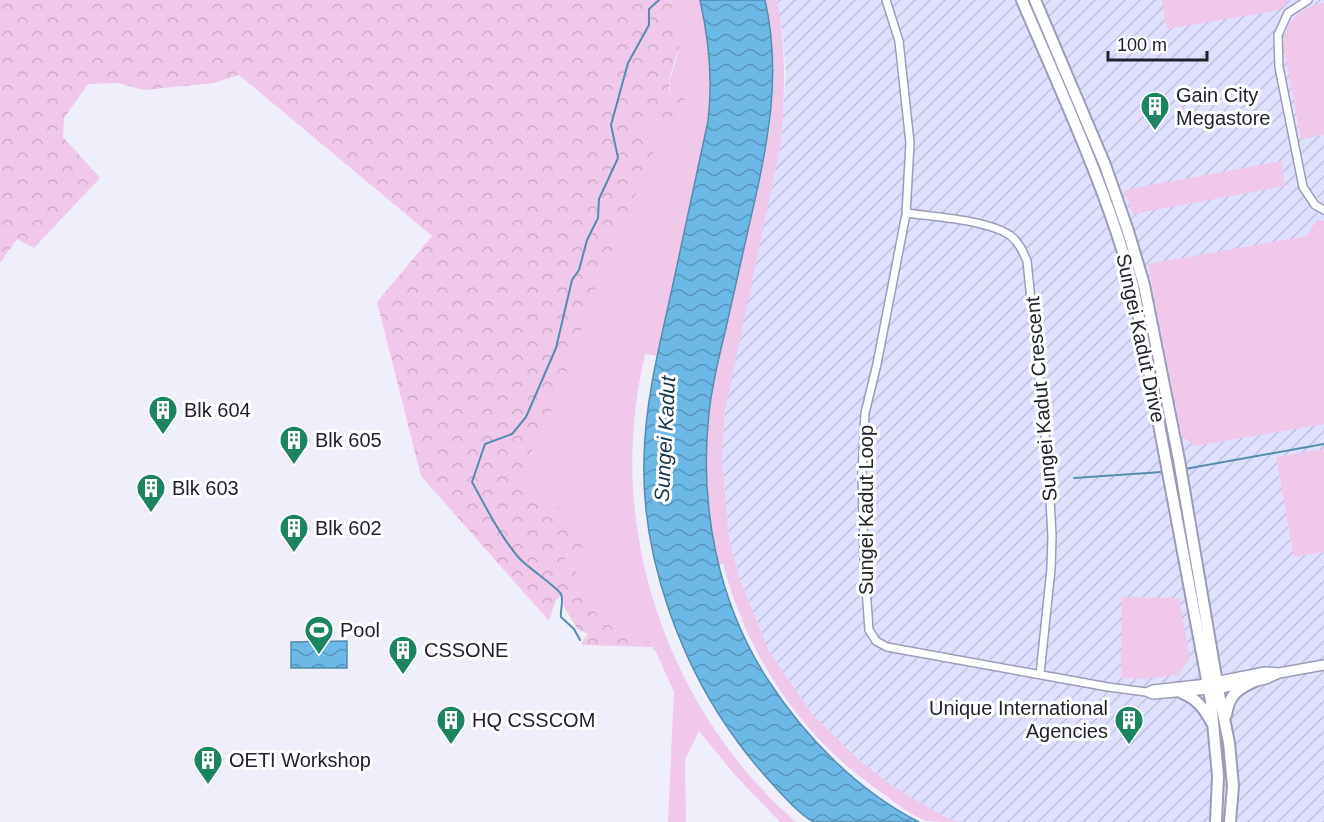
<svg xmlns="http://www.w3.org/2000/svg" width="1324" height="822" font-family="Arial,sans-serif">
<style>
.industrial{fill:url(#industrial-furrows)}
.grass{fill:#f0c8e9}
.forest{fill:url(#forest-crowns)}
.water{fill:url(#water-waves);stroke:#568caf;stroke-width:1.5}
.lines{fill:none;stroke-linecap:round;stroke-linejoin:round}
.stream{stroke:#568caf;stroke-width:2}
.minor-casing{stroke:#9b9cb8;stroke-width:10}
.tertiary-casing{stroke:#9b9cb8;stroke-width:12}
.secondary-casing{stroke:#9b9cb8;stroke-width:14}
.minor{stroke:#fff;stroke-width:7}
.tertiary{stroke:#fff;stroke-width:9}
.secondary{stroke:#fff;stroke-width:10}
.labels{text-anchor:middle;stroke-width:6;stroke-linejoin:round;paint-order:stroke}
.poi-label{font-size:20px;fill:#22222d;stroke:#fff;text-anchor:start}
.street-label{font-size:20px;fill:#22222d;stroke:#fff}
.water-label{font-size:21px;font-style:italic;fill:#15374b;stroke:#fff}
</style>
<defs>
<pattern id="industrial-furrows" width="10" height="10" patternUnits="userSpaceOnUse" patternTransform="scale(1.5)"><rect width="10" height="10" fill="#dfe0ff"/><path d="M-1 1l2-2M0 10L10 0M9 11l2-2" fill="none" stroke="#bfc0db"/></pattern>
<pattern id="forest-crowns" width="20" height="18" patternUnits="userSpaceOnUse" patternTransform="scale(1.5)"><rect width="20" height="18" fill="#f0c8e9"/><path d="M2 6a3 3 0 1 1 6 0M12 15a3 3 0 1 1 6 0" fill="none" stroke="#ceacc8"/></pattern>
<pattern id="water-waves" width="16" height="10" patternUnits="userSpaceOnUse" patternTransform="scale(1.5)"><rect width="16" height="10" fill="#6cb9e7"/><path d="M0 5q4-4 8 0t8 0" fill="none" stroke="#5896bc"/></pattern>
</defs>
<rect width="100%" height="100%" fill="#eeeffb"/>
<!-- industrial -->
<path class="industrial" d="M776 0H1324V822H959L944 816 894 787 859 760 813 715 770 653 739 577 729 538 722 460 725 412 732 372 780 148 786 74 783 35Z"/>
<!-- grass -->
<path class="grass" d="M671 0H700C709 40 713 80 708 121L657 356 645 354C641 373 637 392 635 412 618 564 681 722 796 822H780L735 775 699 731 685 760 686 822H668L674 692 656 652 646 639 633 636V630L604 624 594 610 590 592 579 574 565 562 567 552V512L525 489 521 474 559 395 646 135 645 126 646 122 664 118 671 122 678 123 686 104 672 98C665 79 677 66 679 47 680 32 675 14 671 0Z
M765 0H776L779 10C786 57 785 101 780 148L725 411 722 460 729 538 739 577 770 653 813 715 859 760 894 787 944 816 959 822C950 822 936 822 927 821 911 816 895 802 881 792 801 737 748 657 723 564L718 565C703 499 704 438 715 372L770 129 773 88 772 56Z
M1162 0H1289L1280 10 1167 29Z
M1324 3V135L1301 139 1284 48C1283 22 1300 7 1324 3Z
M1281 161 1285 186 1133 214 1124 190Z
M1317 219 1324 222V424L1195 446 1182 436 1148 264 1307 236Z
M1324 449V552L1294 557 1276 457Z
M1122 597 1179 598 1190 659 1178 675 1140 679 1121 678Z"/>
<!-- forest -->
<path class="forest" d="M0 0H671L681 33 679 48 671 72 669 89 672 98H684L686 104 678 123 671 122 664 118 646 122 645 126 646 135 654 136 657 143 593 295 559 395 521 474 525 489 567 512 568 531 582 537 583 544 580 551 567 552 565 562 579 574 590 592 594 610 604 624 633 630 634 636 646 639 653 647 582 645V642L588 634 578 630 564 607 563 594 556 600 549 621 421 476 377 302 432 236 239 75 214 83 144 90 118 83 88 84 64 118 63 137 100 178 34 248 17 239 0 263Z"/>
<!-- water -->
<path class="water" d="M700 0H765C782 74 768 145 751 217 743 254 734 291 726 328 719 356 712 384 709 413 699 505 717 601 768 680 805 737 858 791 919 822 894 822 868 822 842 822 834 822 823 822 815 822 800 819 751 760 740 745 681 667 641 557 644 459 645 404 658 351 670 298 683 239 695 180 708 121 713 80 709 40 700 0Z
M347 641V668H291V642Z"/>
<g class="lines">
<!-- stream -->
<path class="stream" d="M1185 469 1324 444
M1074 478 1162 472
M580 640 574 629 561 617C560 610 564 601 561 594 558 588 526 566 519 558 500 536 486 507 472 482L485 444 512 434 526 417 556 348 572 280 579 270 587 240 598 218 599 199 618 158 611 125 628 63 649 25V9L659 0"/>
<!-- minor casing -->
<g class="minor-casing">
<path id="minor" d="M886 0 899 41 910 143 909 161 906 214 877 364 865 413 862 473 864 560 869 630 876 641 887 647 1108 687 1146 692 1153 695 1209 690
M1308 0 1288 13 1278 35 1279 67 1303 187 1315 205 1324 210
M907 213C934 217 992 220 1012 237 1020 244 1023 252 1027 261L1048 464 1052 536 1051 569 1040 674
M1146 692 1153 689 1207 683"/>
</g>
<!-- tertiary casing -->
<g class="tertiary-casing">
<path id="tertiary" d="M1210 683 1265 672 1279 673 1324 665
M1211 690 1266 679 1279 673"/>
</g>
<!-- secondary casing -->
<g class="secondary-casing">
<path id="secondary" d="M1022 0C1062 94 1106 187 1133 286L1211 701 1218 776 1216 822
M1035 0 1105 165 1128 231 1144 285 1179 460 1218 689 1229 743 1233 786 1230 822
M1182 693C1197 698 1205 710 1212 723
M1226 715C1229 695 1237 689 1255 681"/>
</g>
<!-- minor -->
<use href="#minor" class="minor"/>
<!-- tertiary -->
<use href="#tertiary" class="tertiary"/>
<!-- secondary -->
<use href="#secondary" class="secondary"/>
</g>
<!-- icons -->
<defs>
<g id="building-pin" transform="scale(1.5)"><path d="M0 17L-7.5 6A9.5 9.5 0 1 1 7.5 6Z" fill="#1b8460" stroke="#fff"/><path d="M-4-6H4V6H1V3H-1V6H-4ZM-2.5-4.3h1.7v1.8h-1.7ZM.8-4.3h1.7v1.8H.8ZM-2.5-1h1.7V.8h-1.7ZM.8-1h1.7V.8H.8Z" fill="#fff"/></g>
<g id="stadium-pin" transform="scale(1.5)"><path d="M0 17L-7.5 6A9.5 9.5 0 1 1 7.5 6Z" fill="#1b8460" stroke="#fff"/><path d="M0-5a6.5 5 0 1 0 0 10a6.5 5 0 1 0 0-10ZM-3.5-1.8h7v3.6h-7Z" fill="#fff"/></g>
</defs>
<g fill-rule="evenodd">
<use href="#building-pin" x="1155" y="106"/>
<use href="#building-pin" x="163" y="410"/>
<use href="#building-pin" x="294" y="440"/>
<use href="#building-pin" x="151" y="488"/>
<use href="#building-pin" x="294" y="528"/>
<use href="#stadium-pin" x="319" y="630"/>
<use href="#building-pin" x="403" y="650"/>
<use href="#building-pin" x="451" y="720"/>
<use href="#building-pin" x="1129" y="720"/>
<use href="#building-pin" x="208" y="760"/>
</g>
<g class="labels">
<!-- poi labels -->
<g class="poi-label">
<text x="1176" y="102">Gain City<tspan x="1176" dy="23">Megastore</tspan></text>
<text x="184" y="417">Blk 604</text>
<text x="315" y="447">Blk 605</text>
<text x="172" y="495">Blk 603</text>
<text x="315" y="535">Blk 602</text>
<text x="340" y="637">Pool</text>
<text x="424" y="657">CSSONE</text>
<text x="1108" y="715" text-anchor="end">Unique International<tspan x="1108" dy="23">Agencies</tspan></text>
<text x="472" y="727">HQ CSSCOM</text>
<text x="229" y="767">OETI Workshop</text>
</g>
<!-- street labels -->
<g class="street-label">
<text transform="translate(1141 338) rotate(78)" y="7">Sungei Kadut Drive</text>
<text transform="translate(1041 399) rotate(-95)" y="7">Sungei Kadut Crescent</text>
<text transform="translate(866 510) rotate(-90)" y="7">Sungei Kadut Loop</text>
</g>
<!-- water labels -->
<g class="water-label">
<text transform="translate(665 439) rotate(-87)" y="7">Sungei Kadut</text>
</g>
</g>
<!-- scale -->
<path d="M1108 51v9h99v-9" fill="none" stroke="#22222d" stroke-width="3"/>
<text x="1117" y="51" font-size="18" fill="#22222d" stroke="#ffffff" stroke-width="4.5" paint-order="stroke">100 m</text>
</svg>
